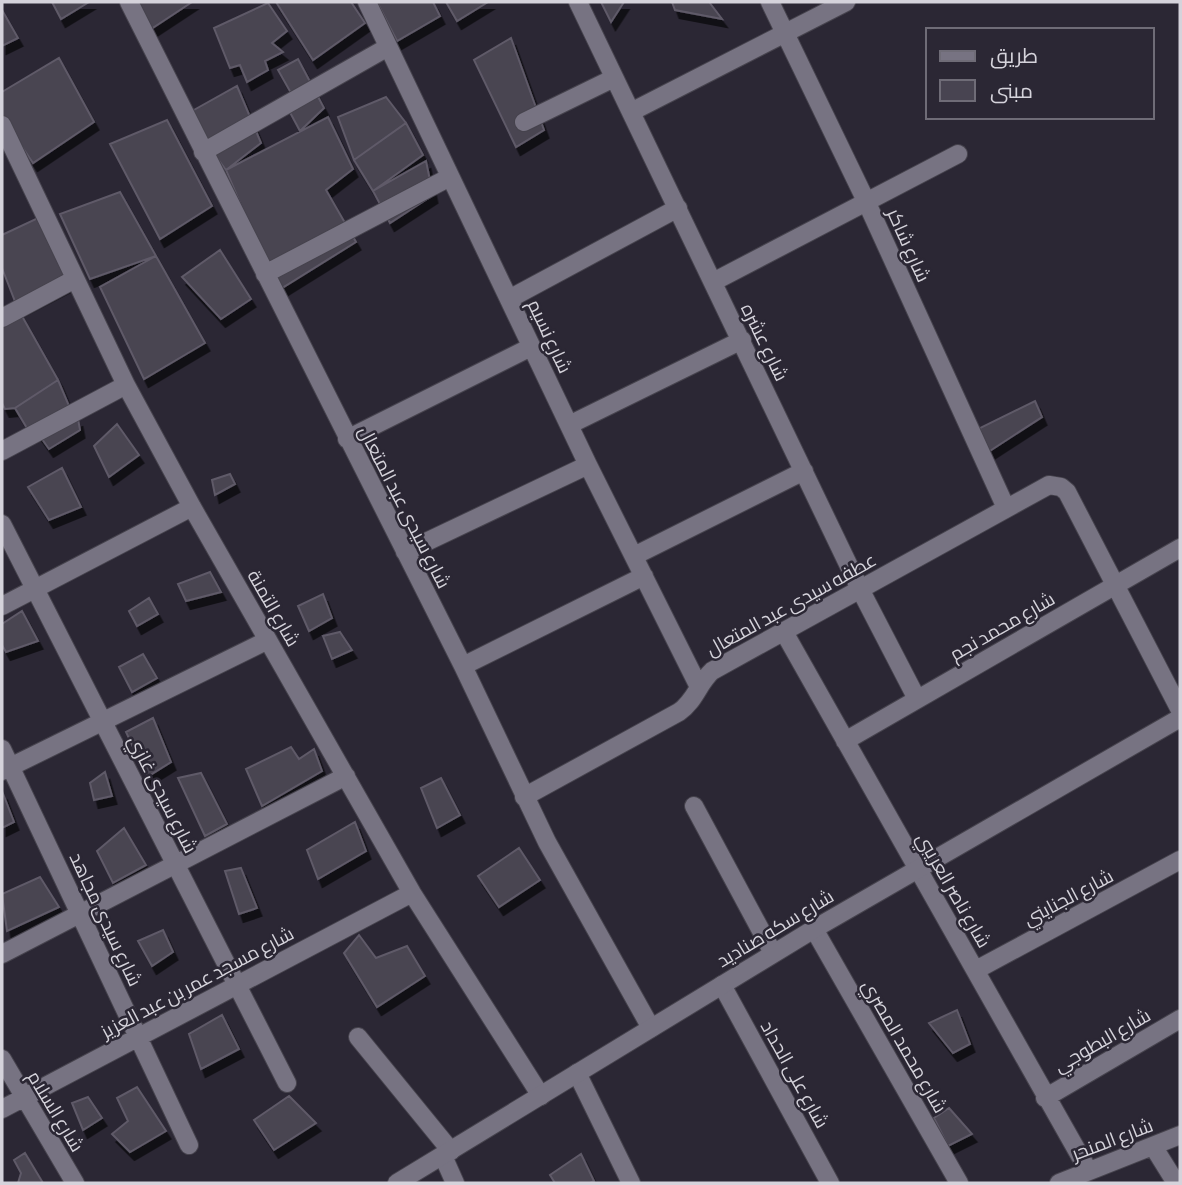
<svg xmlns="http://www.w3.org/2000/svg" width="1182" height="1185" font-family="'Asap Condensed',Cairo,sans-serif">
<style>
.building{fill:#484451;stroke:#5f5a68;stroke-width:2;filter:url(#shadow)}
.lines{fill:none;stroke-linecap:round;stroke-linejoin:round}
.minor-casing{stroke:#46434d;stroke-width:20}
.tertiary-casing{stroke:#46434d;stroke-width:20}
.minor{stroke:#777382;stroke-width:18}
.tertiary{stroke:#777382;stroke-width:18}
.labels{text-anchor:middle;stroke-width:5;stroke-linejoin:round;paint-order:stroke}
.street-label{font-size:19px;fill:#d5d3db;stroke:#2b2734}
</style>
<defs>
<filter id="shadow"><feDropShadow dx="4.5" dy="8" stdDeviation="0" flood-color="#0009"/></filter>
</defs>
<rect width="100%" height="100%" fill="#2b2734"/>
<!-- building -->
<path class="building" d="M52 2H89L61 19Z
M130 2H192L145 33Z
M276 2H351L365 23 313 60Z
M377 2H433L440 16 397 41Z
M446 2H488L457 21Z
M601 2H624L611 22Z
M672 2H709L722 19 675 10Z
M268 3 287 31 272 43 283 52 265 61 268 70 247 82 240 65 230 68 214 28Z
M2 10 18 38 2 46Z
M511 38 544 130 516 147 474 60Z
M59 58 94 122 33 163 2 117V92Z
M298 59 324 108 300 131 286 105 295 100 278 70Z
M237 86 261 143 226 170 185 115Z
M386 97 406 123 354 160 338 117Z
M328 117 353 169 326 190 356 242 282 288 259 248 226 170Z
M167 120 212 206 160 239 110 144Z
M406 123 423 155 373 191 354 160Z
M426 161 433 195 390 223 373 191Z
M120 192 156 256 90 279 60 214Z
M38 218 68 283 18 309 2 268V235Z
M220 250 251 299 221 319 182 277Z
M156 256 205 343 144 379 100 287Z
M18 309 58 380 15 408 5 409 2 403V322Z
M58 380 72 413 31 435 15 408Z
M1035 401 1042 417 982 456 980 428Z
M78 419 80 430 49 449 37 432Z
M117 424 139 455 109 477 94 446Z
M62 468 81 507 49 520 28 487Z
M230 474 235 484 215 495 212 480Z
M210 572 221 592 186 601 178 584Z
M323 594 332 618 309 631 298 606Z
M149 598 158 614 137 626 129 611Z
M22 611 38 641 6 652 2 645V624Z
M340 632 352 650 332 659 323 636Z
M143 654 157 678 132 692 119 667Z
M153 718 171 762 147 777 126 732Z
M291 747 299 759 314 749 322 771 262 806 246 769Z
M105 772 112 796 94 800 90 783Z
M201 773 227 824 205 836 178 778Z
M441 778 460 815 437 828 421 788Z
M2 791 14 822 2 828Z
M355 822 366 851 318 879 307 850Z
M124 828 146 865 113 883 97 851Z
M519 848 540 880 499 907 478 876Z
M241 868 257 908 239 914 225 871Z
M40 877 59 907 7 931 2 894Z
M163 930 173 952 152 966 138 941Z
M359 935 376 958 407 946 425 976 377 1007 344 953Z
M957 1010 970 1044 953 1053 929 1023Z
M222 1015 239 1049 201 1069 189 1034Z
M137 1087 166 1131 130 1152 112 1134 128 1121 117 1098Z
M289 1096 316 1123 274 1150 254 1120Z
M88 1097 102 1118 83 1130 72 1103Z
M949 1108 972 1134 948 1146 934 1118Z
M25 1153 43 1183H18L21 1173 14 1160Z
M581 1154 594 1181 590 1183H555L550 1175Z"/>
<g class="lines">
<!-- minor casing -->
<g class="minor-casing">
<path id="minor" d="M129 2 463 666 547 842 651 1028
M367 2 588 465 699 687
M578 2 860 589 917 699
M770 2 866 201 1006 508
M631 112 846 2
M524 122 614 78
M2 125 126 385 192 507 412 893 541 1096
M203 152 388 47
M265 274 450 177
M713 282 958 154
M509 299 678 208
M2 318 75 279
M569 425 742 340
M347 439 531 347
M2 451 126 385
M2 524 287 1083
M405 552 588 465
M634 556 804 471
M2 606 192 507
M784 632 1088 1170
M463 666 644 576
M845 741 1180 548
M2 749 189 1145
M2 771 268 640
M524 797 679 712C695 701 698 684 712 671L1049 485 1061 487 1067 492 1180 710
M694 806 773 953
M814 929 959 1183
M2 954 346 776
M976 970 1180 860
M722 985 830 1183
M358 1037 451 1151
M2 1059 75 1183
M577 1073 631 1183
M1045 1098 1180 1019
M2 1109 412 893
M1153 1146 1176 1183
M443 1156 455 1183
M1059 1183 1180 1135"/>
</g>
<!-- tertiary casing -->
<g class="tertiary-casing">
<path id="tertiary" d="M397 1183 814 929 1180 718"/>
</g>
<!-- minor -->
<use href="#minor" class="minor"/>
<!-- tertiary -->
<use href="#tertiary" class="tertiary"/>
</g>
<g class="labels">
<!-- street labels -->
<g class="street-label">
<text transform="translate(909 245) rotate(66)" y="7">شارع شاكر</text>
<text transform="translate(550 336) rotate(65)" y="7">شارع نسيم</text>
<text transform="translate(765 342) rotate(64)" y="7">شارع عشره</text>
<text transform="translate(405 507) rotate(63)" y="7">شارع سيدى عبد المتعال</text>
<text transform="translate(791 604) rotate(-29)" y="7">عطفه سيدى عبد المتعال</text>
<text transform="translate(274 608) rotate(60)" y="7">شارع التمنة</text>
<text transform="translate(1002 626) rotate(-30)" y="7">شارع محمد نجم</text>
<text transform="translate(163 794) rotate(63)" y="7">شارع سيدى غازي</text>
<text transform="translate(954 890) rotate(60)" y="7">شارع ناصر العريبي</text>
<text transform="translate(1068 897) rotate(-28)" y="7">شارع الجنايني</text>
<text transform="translate(106 919) rotate(65)" y="7">شارع سيدى مجاهد</text>
<text transform="translate(775 928) rotate(-31)" y="7">شارع سكه صناديد</text>
<text transform="translate(197 982) rotate(-28)" y="7">شارع مسجد عمر بن عبد العزيز</text>
<text transform="translate(1102 1040) rotate(-30)" y="7">شارع البطوجي</text>
<text transform="translate(905 1046) rotate(60)" y="7">شارع محمد المصري</text>
<text transform="translate(795 1074) rotate(61)" y="7">شارع على الحداد</text>
<text transform="translate(56 1111) rotate(59)" y="7">شارع السلام</text>
<text transform="translate(1112 1139) rotate(-21)" y="7">شارع المنحر</text>
</g>
</g>
<!-- border -->
<rect width="1182" height="1185" fill="none" stroke="#d5d3db" stroke-width="7"/>
<!-- legend -->
<rect x="926" y="28" width="228" height="91" fill="#2b2734" stroke="#6f6c77" stroke-width="2"/>
<rect x="940" y="51" width="35" height="10" fill="#777382" stroke="#6f6c77" stroke-width="2"/>
<text x="990" y="63" font-size="21" fill="#d5d3db">طريق</text>
<rect x="940" y="80" width="35" height="21" fill="#484451" stroke="#6f6c77" stroke-width="2"/>
<text x="990" y="98" font-size="21" fill="#d5d3db">مبنى</text>
</svg>
